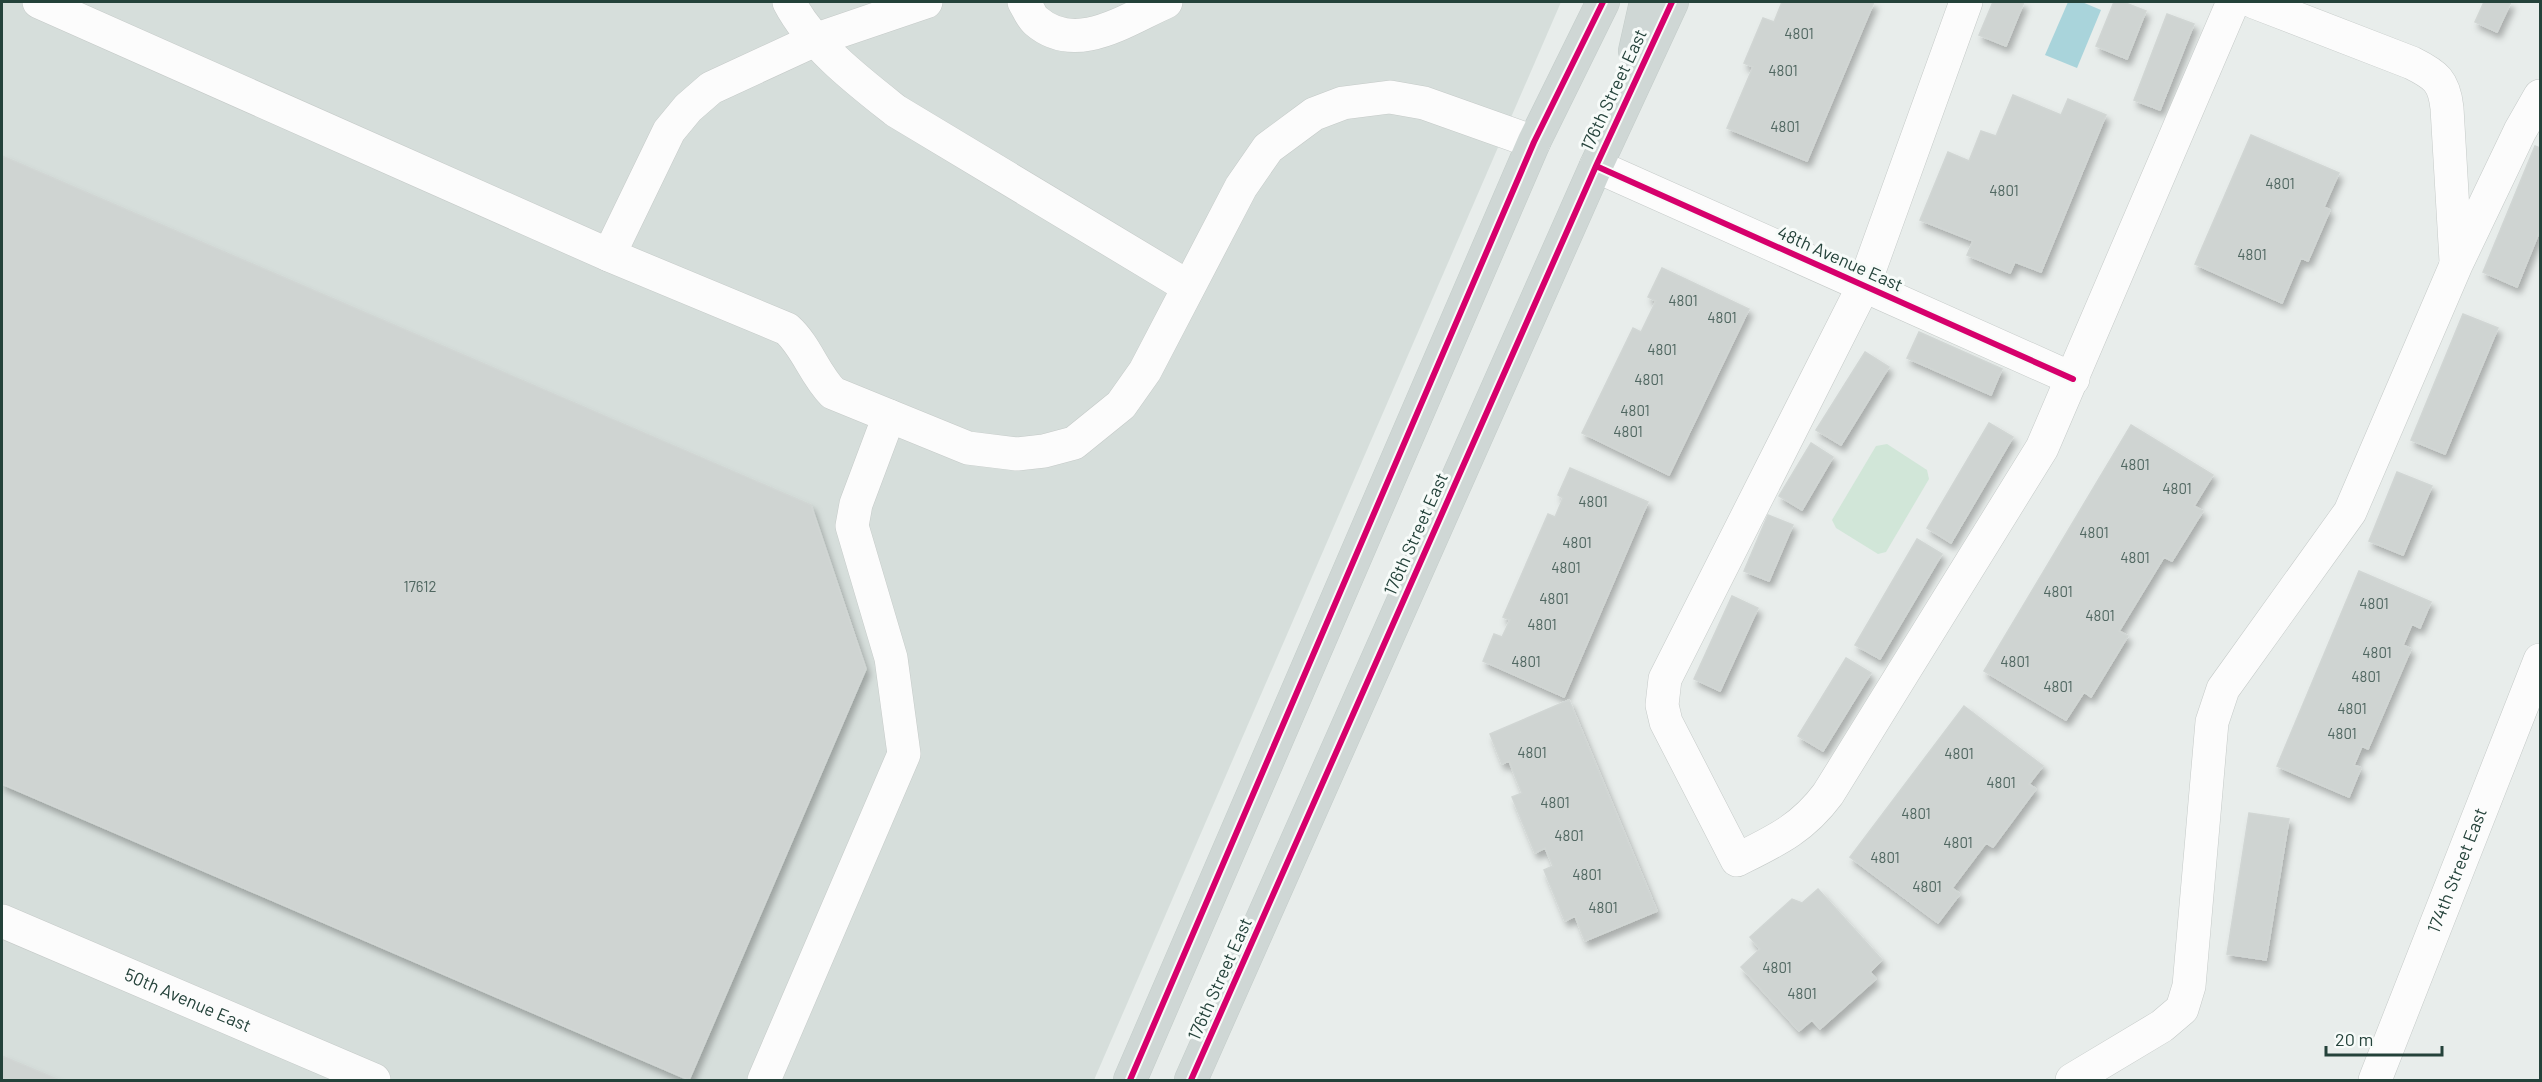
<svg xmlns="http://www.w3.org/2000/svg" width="2542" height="1082" font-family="Barlow,sans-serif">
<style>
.built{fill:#d6dedb}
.green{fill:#d1e6d8}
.water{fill:#a9d4db}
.building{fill:#cfd4d2;stroke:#d1d6d4;stroke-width:1.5;filter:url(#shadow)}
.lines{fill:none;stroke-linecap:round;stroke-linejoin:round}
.minor-casing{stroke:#c5cac8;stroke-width:34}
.major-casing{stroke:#c3ccc9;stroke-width:34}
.minor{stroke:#fcfcfc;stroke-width:33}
.major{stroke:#cfd7d5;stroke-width:33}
.cycleway-casing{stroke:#f7fbf9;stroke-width:10}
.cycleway{stroke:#d6006c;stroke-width:6}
.labels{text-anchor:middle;stroke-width:6;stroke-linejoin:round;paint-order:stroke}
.number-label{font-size:15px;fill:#506761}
.street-label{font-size:18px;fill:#24423a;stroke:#f7fbf9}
</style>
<defs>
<filter id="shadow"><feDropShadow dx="3.5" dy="6" stdDeviation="3" flood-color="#0004"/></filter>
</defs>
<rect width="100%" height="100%" fill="#e8edeb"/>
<!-- built -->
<path class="built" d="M2 2H1561L1094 1080H2Z"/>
<!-- green -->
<path class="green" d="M1887 444 1927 470 1929 479 1886 552 1878 554 1836 528 1832 520 1876 446Z"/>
<!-- water -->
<path class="water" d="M2068 2H2082L2101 10 2077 68 2045 55Z"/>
<!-- building -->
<path class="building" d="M1782 2H1874L1807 161 1727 128 1753 67 1744 63 1763 18 1774 22Z
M1993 2H2024L2006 46 1979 35Z
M2114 2H2123L2146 11 2127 59 2096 46Z
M2484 2H2511L2497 32 2475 22Z
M2167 14 2194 24 2160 110 2134 100Z
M2013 95 2061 115 2068 99 2106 115 2041 272 2015 262 2010 273 1967 255 1973 241 1920 220 1948 152 1969 161 1981 131 1996 136Z
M2251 135 2339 173 2324 207 2330 210 2308 261 2301 258 2282 303 2195 264Z
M2535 146 2540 148V230L2517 287 2483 272Z
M2 156 811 505 866 669 689 1080 2 784Z
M1662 268 1749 309 1669 475 1582 433 1633 328 1641 332 1656 301 1648 297Z
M2463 314 2498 328 2445 454 2411 440Z
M1919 332 2002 369 1991 395 1907 358Z
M1865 352 1889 367 1841 445 1816 430Z
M1989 423 2013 437 1951 543 1927 528Z
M2131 425 2213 475 2194 506 2203 511 2172 561 2164 557 2119 631 2128 636 2091 697 2084 692 2066 720 1984 671Z
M1811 443 1833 457 1802 510 1779 496Z
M1570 468 1648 502 1564 697 1483 661 1494 634 1502 637 1510 620 1503 617 1548 514 1555 517 1563 498 1558 495Z
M2397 472 2432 486 2403 555 2369 541Z
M1768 515 1793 525 1769 581 1744 571Z
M1917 539 1942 554 1880 659 1855 645Z
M2359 571 2431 602 2420 628 2412 624 2403 645 2411 649 2368 749 2362 746 2354 765 2361 768 2349 797 2277 766Z
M1732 596 1758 608 1720 691 1694 679Z
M1846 658 1871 673 1823 751 1798 736Z
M1569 700 1657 911 1585 941 1575 916 1565 921 1544 870 1553 866 1545 848 1535 853 1512 797 1522 793 1509 761 1502 764 1490 734Z
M1964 706 2043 766 2029 784 2036 789 1993 847 1986 843 1952 888 1960 894 1938 923 1850 857Z
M2249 813 2289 819 2266 960 2227 954Z
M1818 889 1882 960 1870 972 1876 979 1820 1029 1812 1020 1799 1031 1741 967 1760 949 1750 937 1792 899 1802 903Z
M2 1056 59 1080H2Z"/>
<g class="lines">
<!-- minor casing -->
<g class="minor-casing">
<g id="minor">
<path d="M39 2 609 255 787 329C807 347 814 374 833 393L968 448 1017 454 1044 451 1074 443 1121 405 1145 371 1241 187 1268 148 1314 114 1343 103 1390 97 1424 103 1534 142"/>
<path d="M789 2C812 46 858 81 896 111L1187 286"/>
<path d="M1024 2C1028 8 1031 17 1036 21 1076 56 1127 19 1166 2"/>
<path d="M1966 2 1864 285 1665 679 1662 705 1666 722 1737 860C1775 841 1802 829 1828 794L2042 448 2233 2"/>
<path d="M2254 2 2412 63C2436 75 2444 81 2447 108L2456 261"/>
<path d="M1596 166 2073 379"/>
<path d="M609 255 669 131 688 108 711 88 817 39 926 2"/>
<path id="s1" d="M2 921 374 1080"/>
<path d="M764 1080 904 754 891 658 852 526 856 504 889 416"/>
<path d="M2072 1080 2162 1026 2182 1009 2189 986 2212 722 2223 689 2350 512 2456 265 2520 131 2540 96"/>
<path id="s2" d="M2375 1080 2540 660"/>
</g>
</g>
<!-- major casing -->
<g class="major-casing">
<path id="major" d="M1635 51 1646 2
M1130 1080 1534 142 1603 2
M1191 1080 1596 166 1672 2"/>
</g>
<!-- minor -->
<use href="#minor" class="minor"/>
<!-- major -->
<use href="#major" class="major"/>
<!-- cycleway casing -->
<g class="cycleway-casing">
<path id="cycleway" d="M1596 166 2073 379
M1130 1080 1534 142 1603 2
M1191 1080 1596 166 1672 2"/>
</g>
<!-- cycleway -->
<use href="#cycleway" class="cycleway"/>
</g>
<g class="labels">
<!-- number labels -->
<g class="number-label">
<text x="1799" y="39">4801</text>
<text x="1783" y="76">4801</text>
<text x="1785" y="132">4801</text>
<text x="2280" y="189">4801</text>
<text x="2004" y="196">4801</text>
<text x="2252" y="260">4801</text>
<text x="1683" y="306">4801</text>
<text x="1722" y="323">4801</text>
<text x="1662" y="355">4801</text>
<text x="1649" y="385">4801</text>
<text x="1635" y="416">4801</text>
<text x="1628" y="437">4801</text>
<text x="2135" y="470">4801</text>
<text x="2177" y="494">4801</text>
<text x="1593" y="507">4801</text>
<text x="2094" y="538">4801</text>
<text x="1577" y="548">4801</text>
<text x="2135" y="563">4801</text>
<text x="1566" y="573">4801</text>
<text x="420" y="592">17612</text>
<text x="2058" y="597">4801</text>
<text x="1554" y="604">4801</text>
<text x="2374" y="609">4801</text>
<text x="2100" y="621">4801</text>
<text x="1542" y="630">4801</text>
<text x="2377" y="658">4801</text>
<text x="1526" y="667">4801</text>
<text x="2015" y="667">4801</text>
<text x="2366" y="682">4801</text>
<text x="2058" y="692">4801</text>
<text x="2352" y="714">4801</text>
<text x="2342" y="739">4801</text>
<text x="1532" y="758">4801</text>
<text x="1959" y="759">4801</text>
<text x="2001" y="788">4801</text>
<text x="1555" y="808">4801</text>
<text x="1916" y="819">4801</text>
<text x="1569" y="841">4801</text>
<text x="1958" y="848">4801</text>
<text x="1885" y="863">4801</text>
<text x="1587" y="880">4801</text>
<text x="1927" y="892">4801</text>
<text x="1603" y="913">4801</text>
<text x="1777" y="973">4801</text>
<text x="1802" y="999">4801</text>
</g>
<!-- street labels -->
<g class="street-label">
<text transform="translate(1614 90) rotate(-65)" y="6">176th Street East</text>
<text transform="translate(1840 259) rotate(24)" y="6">48th Avenue East</text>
<text transform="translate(1416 534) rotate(-66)" y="6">176th Street East</text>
<text dy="6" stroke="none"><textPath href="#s2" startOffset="225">174th Street East</textPath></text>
<text transform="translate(1220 979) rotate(-66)" y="6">176th Street East</text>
<text dy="6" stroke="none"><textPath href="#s1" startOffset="202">50th Avenue East</textPath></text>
</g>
</g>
<!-- border -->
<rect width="2542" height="1082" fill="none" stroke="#24423a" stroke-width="6"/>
<!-- scale -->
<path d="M2326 1046v9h116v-9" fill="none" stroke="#24423a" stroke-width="3"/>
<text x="2335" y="1046" font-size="18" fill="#24423a" stroke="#f7fbf9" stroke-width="4.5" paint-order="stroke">20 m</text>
</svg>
